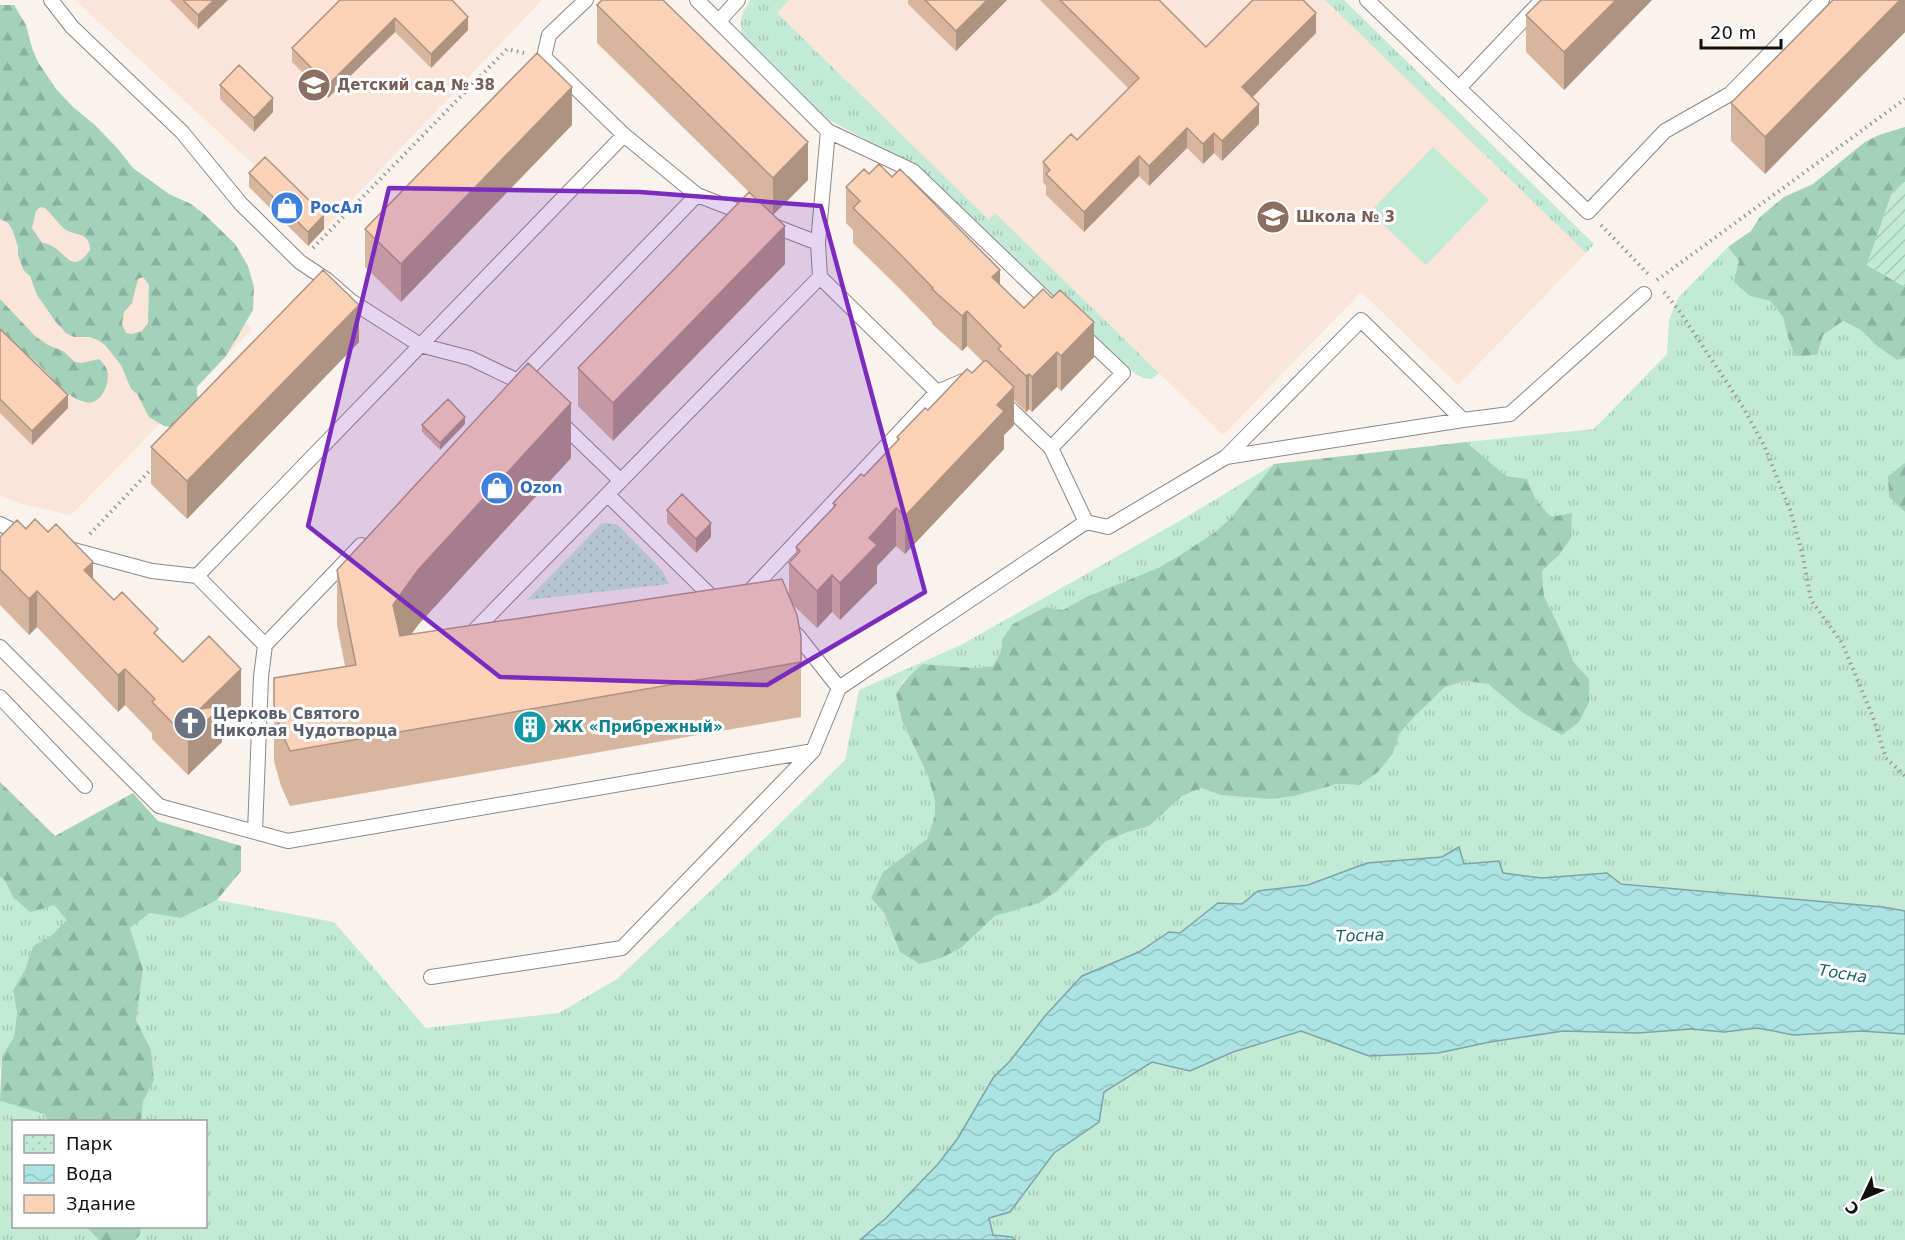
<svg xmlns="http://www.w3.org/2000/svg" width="1905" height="1240" font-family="'DejaVu Sans',sans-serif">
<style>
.education{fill:#fbe4d8}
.grass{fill:url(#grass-tufts)}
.forest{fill:url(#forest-firs);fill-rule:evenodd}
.park{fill:url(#park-dots)}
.garden{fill:url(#garden-furrows)}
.pitch{fill:#c2ead7}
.water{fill:url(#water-waves);stroke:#7ea4a4;stroke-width:1.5}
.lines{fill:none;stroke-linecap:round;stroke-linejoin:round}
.lane-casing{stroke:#8e8884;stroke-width:16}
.path{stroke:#9d9895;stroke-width:4;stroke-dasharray:1.5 4.5;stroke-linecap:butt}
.lane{stroke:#fff;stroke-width:14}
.wall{fill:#d7b59e}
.shaded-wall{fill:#af9381}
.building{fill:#fad2b8;stroke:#af9381;stroke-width:1.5}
.marked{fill:#7b2cbf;fill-opacity:0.2;stroke:#7b2cbf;stroke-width:4.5;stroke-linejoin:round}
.labels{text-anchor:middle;stroke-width:6;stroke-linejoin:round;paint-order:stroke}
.education-label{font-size:15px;font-weight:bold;fill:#785e54;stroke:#fff;text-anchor:start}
.shop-label{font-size:15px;font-weight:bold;fill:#366cbe;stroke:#fff;text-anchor:start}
.worship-label{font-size:15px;font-weight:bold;fill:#5b616d;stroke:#fff;text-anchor:start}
.culture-label{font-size:15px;font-weight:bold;fill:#0d838f;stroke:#fff;text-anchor:start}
.water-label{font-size:16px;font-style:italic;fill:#196366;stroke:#fff}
</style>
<defs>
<pattern id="grass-tufts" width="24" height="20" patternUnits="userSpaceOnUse" patternTransform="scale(1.5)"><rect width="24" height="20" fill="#c2ead7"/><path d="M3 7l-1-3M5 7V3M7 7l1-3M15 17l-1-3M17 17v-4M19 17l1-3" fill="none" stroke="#a6c8b7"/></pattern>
<pattern id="forest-firs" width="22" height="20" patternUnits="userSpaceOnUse" patternTransform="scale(1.5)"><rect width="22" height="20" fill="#a3d1bb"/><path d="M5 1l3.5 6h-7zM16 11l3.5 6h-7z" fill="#8bb2a0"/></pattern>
<pattern id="park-dots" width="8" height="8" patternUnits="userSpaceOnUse" patternTransform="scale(1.5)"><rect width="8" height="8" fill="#c2ead7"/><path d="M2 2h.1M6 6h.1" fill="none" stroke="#a6c8b7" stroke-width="1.8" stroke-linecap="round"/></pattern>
<pattern id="garden-furrows" width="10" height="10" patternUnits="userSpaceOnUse" patternTransform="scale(1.5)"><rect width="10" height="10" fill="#c2ead7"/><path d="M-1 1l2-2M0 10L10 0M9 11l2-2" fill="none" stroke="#a6c8b7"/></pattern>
<pattern id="water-waves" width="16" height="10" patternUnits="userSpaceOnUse" patternTransform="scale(1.5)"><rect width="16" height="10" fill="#ace4e5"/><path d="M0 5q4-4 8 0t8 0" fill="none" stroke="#93c3c3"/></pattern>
</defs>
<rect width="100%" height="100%" fill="#f9f2ed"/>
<!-- education -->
<path class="education" d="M75 0H542L324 229Z
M789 0H1325L1586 253 1458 385 1361 292 1223 435 996 214 989 220 776 13Z
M2 83 252 329 71 515 18 503 0 495V85Z"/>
<!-- grass -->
<path class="grass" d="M751 0H789L777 13 989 220 995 213 1159 373 1152 379 1143 378 1134 373 914 165 829 120 742 34C739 19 742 12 751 0Z
M1325 0H1344L1594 244 1586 253Z
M1728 247 1739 261 1750 296 1770 301 1783 317 1788 337 1823 335 1843 321 1861 330 1877 346 1897 360 1905 358V463L1888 476 1889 497 1905 512V911L1883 907 1621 883 1607 873 1542 878 1502 873 1498 861 1463 865 1459 847 1442 857 1367 863 1308 885 1258 891 1242 904 1218 903 1179 933 1169 932 1139 952 1082 976 1045 1016 1010 1061 993 1078 958 1138 938 1164 886 1218 860 1240H135L139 1236 142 1227 206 1226V1122L141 1121 143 1102 154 1080 151 1050 136 1020 143 969 130 928 150 913 181 918 217 900 334 922 426 1028 559 1013 617 979 721 881 845 760 859 690 961 645 1183 519 1274 464 1230 519 1214 533 1177 557 1158 568 1086 597 1063 610 1046 607 1002 640 1001 651 993 666 976 668 923 664 902 682 896 694 902 721 928 776 935 801V815L927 839 883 872 871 898 884 913 900 952 961 948 995 916 1038 903 1056 891 1105 842 1125 833 1149 826 1182 796 1201 788 1221 795 1315 789 1337 784 1359 785 1393 753 1400 733 1414 717 1445 687 1465 681 1488 684 1505 697 1589 679 1573 661 1565 639 1544 596 1542 571 1559 555 1572 513 1551 518 1536 500 1527 479 1506 476 1466 442 1594 429 1667 354 1669 320 1678 298Z
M0 877 4 879 13 897 54 905 68 920 52 935 33 946 25 970 13 990 17 1013 14 1037 2 1056 0 1072Z
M1757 1028 1794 1035 1861 1031 1905 1034V1240H1015L1012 1237 992 1235 989 1218 1010 1211 1054 1153 1099 1122 1104 1092 1152 1062 1190 1070 1233 1052 1301 1031 1369 1056 1438 1053 1490 1042 1563 1031 1638 1033 1691 1029 1724 1032Z
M0 1101 44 1114 49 1121 14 1122V1226L86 1227 99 1240H0Z"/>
<!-- forest -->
<path class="forest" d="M0 5H14L26 25 32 48 38 62 56 89 73 107 95 125 118 149 133 168 169 194 191 204 204 214 235 244 248 266 254 287 253 310 226 356 197 387V395L200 402 181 428 164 426 149 417 137 394 131 389 121 365 105 345 98 340 90 337H74L66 333 55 321 37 295 30 276 24 271 18 255V247L13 231 8 223 0 219ZM40 207 45 208C52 214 58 224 66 230 76 236 90 232 90 250 69 280 65 244 42 243L32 228 36 211ZM143 277 149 285 148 323 142 331 132 334 126 333 122 324 124 312 132 303 138 279Z
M1905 127V182L1893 190 1867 265 1905 287V358L1897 360 1877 346 1861 330 1843 321 1823 335 1817 355 1795 356 1788 337 1783 317 1770 301 1750 296 1734 282 1739 261 1728 247 1751 231 1760 217 1784 197 1813 184 1865 142 1879 135Z
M0 299 35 336 48 345 63 351 75 362 82 363 99 359C102 362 105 365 107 370 111 382 101 407 85 402 63 396 51 375 35 361 24 353 11 345 0 337Z
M1466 442 1506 476 1527 479 1536 500 1551 517 1572 513 1571 538 1559 555 1542 571 1544 596 1565 639 1573 661 1589 679V702L1579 722 1562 735 1522 712 1488 684 1465 681 1445 687 1414 717 1400 733 1393 753 1378 772 1359 785 1337 784 1294 796 1270 799 1221 795 1201 788 1182 796 1149 826 1125 833 1105 842 1057 891 1039 903 995 916 961 948 941 958 920 964 900 952 884 913 871 898 883 872 927 839 935 815V801L928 776 902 721 896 694C903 681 912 673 923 664L976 668 993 666 1001 651 1002 640 1013 624 1046 607 1063 610 1086 597 1158 568 1177 557 1214 533 1230 519 1274 464Z
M1905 463V512L1889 497 1888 476Z
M0 782 55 836 133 793 158 821 241 846V871L217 900 181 918 150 913 130 928 143 969 136 1020 151 1050 154 1080 143 1102 141 1121H49L44 1114 0 1101 2 1056 14 1037 17 1013 13 990 25 970 33 946 52 935 67 920 54 905 30 912 13 897 4 879 0 877Z
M86 1227H142L139 1236 135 1240H99Z"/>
<!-- park -->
<path class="park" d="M602 523 617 524 662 570 669 584 527 600Z"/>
<!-- garden -->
<path class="garden" d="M1905 182V287L1867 265 1893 190Z"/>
<!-- pitch -->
<path class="pitch" d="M1433 147 1489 200 1426 265 1370 212Z"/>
<!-- water -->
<path class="water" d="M1459 847 1464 864 1499 861 1503 873 1542 878 1607 873 1621 884 1883 907 1905 911V1034L1861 1031 1794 1035 1757 1028 1724 1032 1691 1029 1638 1033 1563 1031 1490 1042 1438 1053 1369 1056 1301 1031 1233 1052 1190 1071 1152 1062 1104 1092 1099 1122 1054 1153 1010 1212 989 1218 993 1235 1012 1237 1015 1240H860L886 1218 938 1164 958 1138 993 1078 1010 1061 1045 1016 1082 976 1139 952 1169 932 1180 933 1218 903 1242 904 1258 891 1308 885 1367 863 1442 857Z"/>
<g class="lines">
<!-- lane casing -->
<g class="lane-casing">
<path id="lane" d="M51 0 72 27 182 132 241 204 300 262 327 280 351 301 420 345 470 358 518 381 527 389
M586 0 549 35 544 57 624 135 697 195 749 215
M697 0 828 131 913 171 1052 305
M1367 0 1588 212 1665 131 1730 94 1822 0
M719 21 738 0
M1459 88 1542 0
M769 224 818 243
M519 379 697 195
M937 392 963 381 966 382
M559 421 621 481
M1051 448 1123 373 1081 333
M1226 457 1361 320 1463 420
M608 495 718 603
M1086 522 1108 527 1226 457 1463 420 1510 414 1644 294
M0 524 24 536
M66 548 152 571 197 576 265 645 261 677 255 832
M197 576 624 135
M743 595 749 592 937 392 820 277 818 243 828 131
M789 628 798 636 839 688
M469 636 820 277
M265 645 361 545
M0 647 159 806 288 841 813 751 839 688 1086 522 1051 448 1001 400
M0 697 85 786
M431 977 622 948 813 751"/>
</g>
<!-- path -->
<path class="path" d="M1601 225 1648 274
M313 248 507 49 524 53
M1657 280 1905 99
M1664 292 1680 312 1743 407 1764 445 1790 510 1802 552 1811 600 1842 643 1873 717 1886 758 1905 776
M90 534 155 465"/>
<!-- lane -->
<use href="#lane" class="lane"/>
</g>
<!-- wall -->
<path class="wall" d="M170 0H228L198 29Z
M340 0 468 30 431 68 395 32 328 98 292 62V48Z
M908 0H1007L956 51 908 4Z
M1040 0H1159L1206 47 1316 33 1252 97 1259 124 1222 161 1214 153 1203 164 1187 148 1149 186 1139 176 1084 232 1046 195V186L1043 182V162L1077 140 1129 89Z
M1652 0 1564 90 1526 52V15Z
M1905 0V32L1765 174 1731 141V103Z
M597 5 808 180 773 215 785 264 613 441 578 406V368L749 192 597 43Z
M220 85 273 112 254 132 220 99Z
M572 125 401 302 365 267V229Z
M249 173 324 229 308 246 249 187Z
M846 187 1000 285 1024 308 1094 357 1061 391 1057 387 1032 412 1029 409 1026 412 1014 400V425L1004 435V449L905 554 896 546 877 566V583L840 620 832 612 817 628 792 604 801 637V717L290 806 281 786 274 761V678L345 666 337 625V570L571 458 418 625 411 634 789 595V563L796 556V547L833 508V503L864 476 897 442V437L972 373 983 362 967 346 962 351 932 324V322L898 287 853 243V230L846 223Z
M0 329 68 408 32 445 0 413Z
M359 342 187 519 151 484V447Z
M465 424 440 450 422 432V425Z
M667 510 711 537 696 553 667 523Z
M26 529 93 578 114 600 158 637 183 662 241 705 222 725V742L188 775 152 739V733L125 705 118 712 37 627 29 635 0 605V537Z"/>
<!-- shaded-wall -->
<path class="shaded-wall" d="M214 0H228L198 29V15Z
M987 0H1007L956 51V31Z
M1616 0H1652L1564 90V52Z
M1900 0H1905V32L1765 174V137Z
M1316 13V33L1242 108V87Z
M468 17V30L431 68V54Z
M395 18V32L328 98V85Z
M572 87V125L401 302V264Z
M273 98V112L254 132V118Z
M1259 104V124L1222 161V141Z
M1187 128V148L1149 186V166Z
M1214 133V153L1203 164V144Z
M808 142V180L773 215V178Z
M1139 156V176L1084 232V212Z
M324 215V229L308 246V232Z
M785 226V264L613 441V403Z
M1000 270V305L992 277Z
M359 305V342L187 519V481Z
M967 311V346L962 351V316Z
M1094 322V357L1061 391V356Z
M1057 352V387L1032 412V377Z
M1029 374V409L1026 412V376Z
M1014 387V425L1004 435V449L905 554V516L997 405Z
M68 395V408L32 445V431Z
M571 403V458L418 625 393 660V605L418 570Z
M465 417V424L440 450V443Z
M896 508V546L877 566V583L840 620V583L869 538Z
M711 523V537L696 553V539Z
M93 562V598L84 570Z
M832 575V612L817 628V591Z
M37 591V627L29 635V599Z
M125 669V705L118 712V675Z
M241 669V705L222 725V742L188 775V739L200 709Z"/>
<!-- building -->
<path class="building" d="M183 0H214L198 15Z
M340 0H452L468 17 431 54 395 18 328 85 292 48Z
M602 0H663L808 142 773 178 597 5Z
M925 0H987L956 31Z
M1060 0H1159L1206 47 1253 0H1303L1316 13 1242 87 1259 104 1222 141 1214 133 1203 144 1187 128 1149 166 1139 156 1084 212 1046 174 1050 170 1043 162 1071 134 1077 140 1139 78Z
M1541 0H1616L1564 52 1526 15Z
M1833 0H1900L1765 137 1731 103Z
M537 53 572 87 401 264 365 229Z
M239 65 273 98 254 118 220 85Z
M265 157 324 215 308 232 249 173Z
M879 164 892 177 900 169 1000 270 992 277 1024 308 1043 289 1052 298 1060 290 1094 322 1061 356 1057 352 1032 377 1029 374 1026 376 998 349 1001 346 967 311 962 316 932 289 933 288 898 252 853 208 860 201 846 187 864 169 869 174Z
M749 192 785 226 613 403 578 368Z
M323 270 359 305 187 481 151 447Z
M0 329 68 395 32 431 0 399Z
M984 361H987L1014 387 997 405 1004 411 905 516 896 508 869 538 877 545 840 583 832 575 817 591 789 563 800 551 796 547 836 505 833 503 861 474 864 476 899 439 897 437 925 408 928 410 967 369 972 373Z
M528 363 571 403 418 570 393 605 400 636 782 579 797 615 801 637V662L290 751 281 731 274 705V678L356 665 337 570Z
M448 399 465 417 440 443 422 425Z
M682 494 711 523 696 539 667 510Z
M35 519 48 532 56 524 93 562 84 570 114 600 122 592 158 629 154 633 183 662 209 636 241 669 200 709 222 706 188 739 152 702 155 699 125 669 118 675 37 591 29 599 0 569V537L17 520 26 529Z"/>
<!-- marked area -->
<path class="marked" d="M389 188 640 192 821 206 925 592 767 685 500 677 308 526Z"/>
<!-- icons -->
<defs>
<g id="school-disc" transform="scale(1.725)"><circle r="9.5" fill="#8d6e63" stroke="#fff"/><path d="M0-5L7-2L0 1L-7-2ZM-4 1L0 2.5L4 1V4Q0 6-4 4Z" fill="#fff"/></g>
<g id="shop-disc" transform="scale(1.725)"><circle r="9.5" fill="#3f7fe0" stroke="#fff"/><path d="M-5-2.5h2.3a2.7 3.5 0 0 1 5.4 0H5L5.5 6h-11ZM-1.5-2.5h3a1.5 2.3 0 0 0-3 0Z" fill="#fff"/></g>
<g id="church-disc" transform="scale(1.725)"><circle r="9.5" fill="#6b7280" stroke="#fff"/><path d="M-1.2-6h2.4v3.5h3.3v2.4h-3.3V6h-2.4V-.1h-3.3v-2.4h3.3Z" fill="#fff"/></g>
<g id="building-disc" transform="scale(1.725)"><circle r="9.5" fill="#0f9aa8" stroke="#fff"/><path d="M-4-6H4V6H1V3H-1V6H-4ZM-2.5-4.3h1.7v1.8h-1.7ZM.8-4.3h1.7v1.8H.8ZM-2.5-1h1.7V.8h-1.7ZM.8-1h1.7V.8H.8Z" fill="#fff"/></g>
</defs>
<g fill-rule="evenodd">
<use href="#school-disc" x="314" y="85"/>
<use href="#shop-disc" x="287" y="208"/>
<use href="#school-disc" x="1273" y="217"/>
<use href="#shop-disc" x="497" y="488"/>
<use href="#church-disc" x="190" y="723"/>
<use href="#building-disc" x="530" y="727"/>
</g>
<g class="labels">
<!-- education labels -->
<g class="education-label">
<text x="337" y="90">Детский сад № 38</text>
<text x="1296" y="222">Школа № 3</text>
</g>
<!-- shop labels -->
<g class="shop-label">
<text x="310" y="213">РосАл</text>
<text x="520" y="493">Ozon</text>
</g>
<!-- worship labels -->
<g class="worship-label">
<text x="213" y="719">Церковь Святого<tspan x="213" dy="17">Николая Чудотворца</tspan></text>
</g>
<!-- culture labels -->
<g class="culture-label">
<text x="553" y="732">ЖК «Прибрежный»</text>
</g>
<!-- water labels -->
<g class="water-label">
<text transform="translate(1360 935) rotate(-2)" y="6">Тосна</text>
<text transform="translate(1843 973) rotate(9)" y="6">Тосна</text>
</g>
</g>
<!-- legend -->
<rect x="12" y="1120" width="195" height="108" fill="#ffffff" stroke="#a09f9f" stroke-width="1.5"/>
<rect x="24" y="1135" width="30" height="18" fill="url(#park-dots)" stroke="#a09f9f" stroke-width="1.5"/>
<text x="66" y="1150" font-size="18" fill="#12100e">Парк</text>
<rect x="24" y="1165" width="30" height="18" fill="url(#water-waves)" stroke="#a09f9f" stroke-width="1.5"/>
<text x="66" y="1180" font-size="18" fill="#12100e">Вода</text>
<rect x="24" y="1195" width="30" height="18" fill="#fad2b8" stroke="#a09f9f" stroke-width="1.5"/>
<text x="66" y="1210" font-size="18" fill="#12100e">Здание</text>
<!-- north arrow -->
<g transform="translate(1863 1198) rotate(226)" stroke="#ffffff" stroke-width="4.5" paint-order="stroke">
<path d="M0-4.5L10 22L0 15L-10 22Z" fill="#12100e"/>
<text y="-9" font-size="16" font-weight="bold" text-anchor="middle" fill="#12100e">С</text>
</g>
<!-- scale -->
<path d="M1701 39v9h80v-9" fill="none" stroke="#12100e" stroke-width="3"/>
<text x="1710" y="39" font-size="18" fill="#12100e" stroke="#ffffff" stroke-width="4.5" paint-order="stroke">20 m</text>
</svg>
